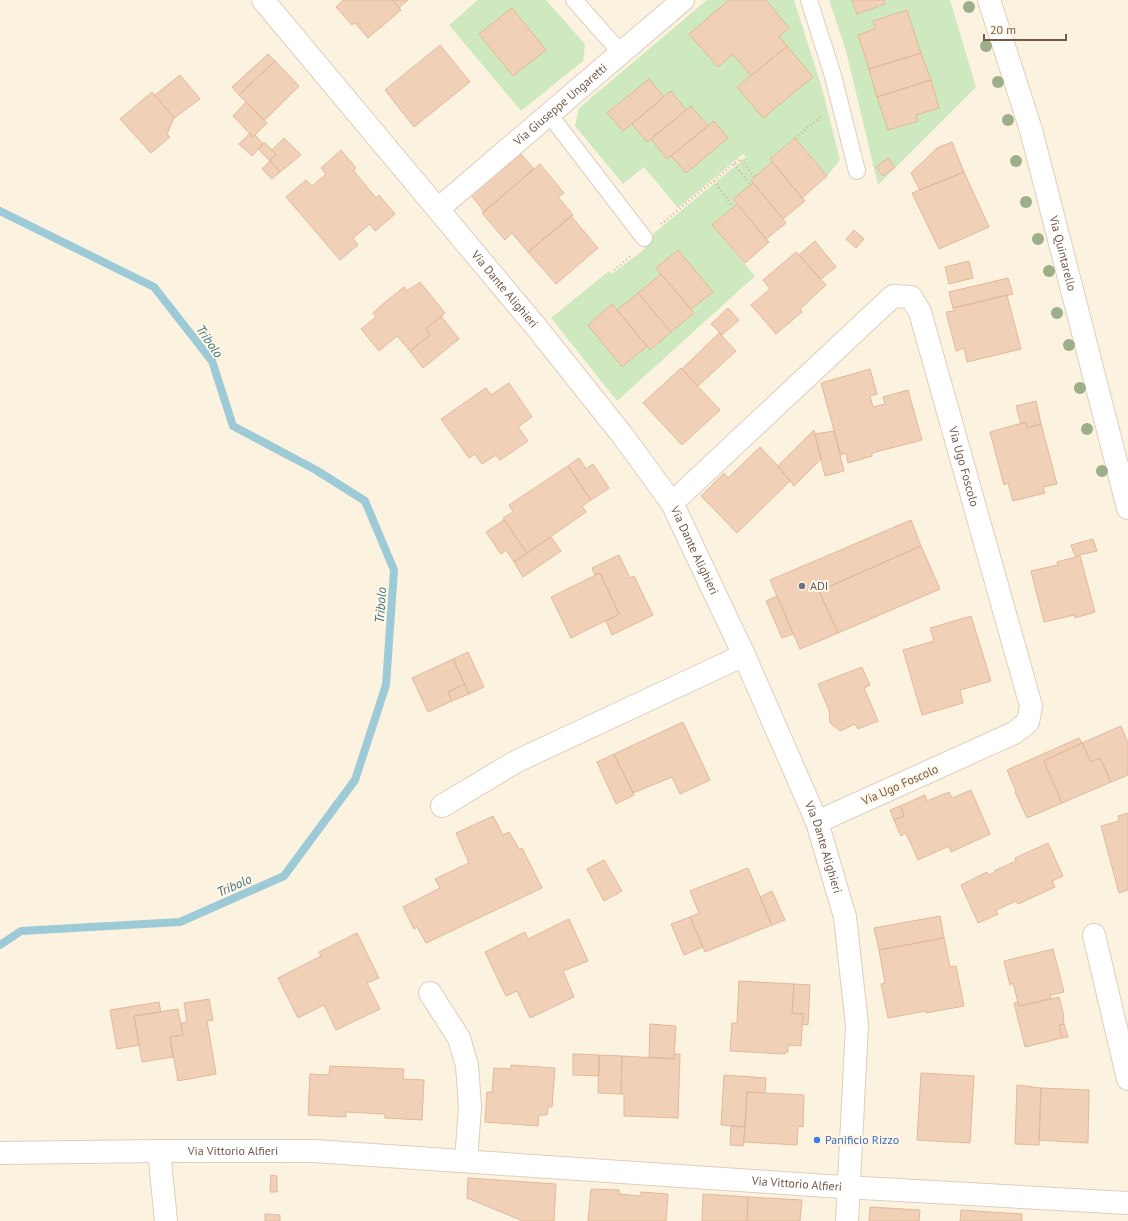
<svg xmlns="http://www.w3.org/2000/svg" width="1128" height="1221" font-family="'PT Sans',sans-serif">
<style>
.green{fill:#cee8bf}
.lines{fill:none;stroke-linecap:round;stroke-linejoin:round}
.stream{stroke:#9ccad6;stroke-width:8}
.building{fill:#f0d1b8;stroke:#e3b899}
.service-casing{stroke:#dfcebc;stroke-width:18}
.minor-casing{stroke:#dfcebc;stroke-width:24}
.tertiary-casing{stroke:#dfcebc;stroke-width:24}
.path{stroke:#d5b49c;stroke-width:2.5;stroke-dasharray:1 3;stroke-linecap:butt}
.service{stroke:#fff;stroke-width:16}
.minor{stroke:#fff;stroke-width:22}
.tertiary{stroke:#fff;stroke-width:22}
.tree{fill:#9caf89}
.worship-dot{fill:#6b7280;stroke:#fff6e6;stroke-width:1.5}
.shop-dot{fill:#3f7fe0;stroke:#fff6e6;stroke-width:1.5}
.labels{text-anchor:middle;stroke-width:4;stroke-linejoin:round;paint-order:stroke}
.street-label{font-size:12px;fill:#725948;stroke:#fff6e6}
.worship-label{font-size:12px;fill:#5b616d;stroke:#fff6e6;text-anchor:start}
.shop-label{font-size:12px;fill:#366cbe;stroke:#fff6e6;text-anchor:start}
.water-label{font-size:13px;font-style:italic;fill:#427785;stroke:#fff6e6}
</style>
<rect width="100%" height="100%" fill="#fcf2e0"/>
<!-- green -->
<path class="green" d="M478 0H546L585 44 583 61 521 111 449 25Z
M707 0H794L822 88 840 160 827 176 795 138 770 159 772 162 751 180 753 183 733 199 737 204 712 225 755 276 617 401 551 318 609 271 612 274 642 251 645 248 641 244 746 157 743 154 678 208 644 167 623 184 575 126 579 108Z
M829 0H950L976 87 878 185 846 51Z"/>
<g class="lines">
<!-- stream -->
<path class="stream" d="M0 211 154 287 212 361 233 426 316 470 365 501 394 570 386 685 355 780 284 876 180 922 21 931 0 945"/>
</g>
<!-- building -->
<path class="building" d="M343 0H392L401 10 368 38 355 23 352 25 336 7Z
M392 0H408L399 8Z
M729 0H766L789 28 779 36 787 46 751 76 733 54 718 67 689 34Z
M852 0H884L885 4 857 14Z
M512 8 546 50 513 76 479 34Z
M907 10 921 53 869 69 858 35 875 29 873 21Z
M440 45 470 82 414 127 385 90Z
M787 46 813 77 763 118 737 87Z
M921 53 931 80 877 97 869 69Z
M268 54 275 61 239 95 232 87Z
M275 61 299 86 264 121 239 95Z
M180 75 200 99 174 118 155 95Z
M649 79 664 97 623 131 607 113Z
M931 80 939 108 916 115 918 121 888 130 877 97Z
M671 91 686 110 647 142 632 124Z
M152 92 174 118 167 134 170 137 151 153 120 119Z
M246 102 267 123 253 137 233 116Z
M691 106 708 126 667 159 651 139Z
M714 121 728 138 686 173 671 156Z
M250 133 253 137 255 135 263 144 252 156 239 144Z
M284 138 301 155 280 172 270 161 276 154 272 150Z
M795 138 827 176 802 198 770 159Z
M264 142 276 154 270 161 258 149Z
M952 142 964 172 920 190 911 173 937 148Z
M341 150 356 168 353 170 376 198 379 195 395 214 375 231 370 224 353 238 358 245 340 260 286 197 306 180 312 186 326 174 321 168Z
M521 154 534 169 484 212 471 195Z
M888 158 895 167 883 176 876 167Z
M270 161 280 172 272 179 262 169Z
M772 162 805 201 783 219 751 180Z
M540 164 564 193 558 197 573 215 528 252 512 233 505 240 482 213Z
M964 172 989 227 939 249 912 193Z
M753 183 786 223 766 239 733 199Z
M737 204 769 242 745 263 712 225Z
M571 216 598 248 556 284 528 252Z
M854 230 864 239 856 248 846 239Z
M815 241 836 267 821 279 799 255Z
M678 250 713 292 691 309 656 268Z
M796 252 826 285 800 309 802 312 776 334 751 305 770 289 763 280Z
M969 261 973 278 949 284 945 267Z
M661 274 694 313 671 332 638 293Z
M1008 278 1013 294 953 308 949 292Z
M420 282 445 313 426 329 430 335 410 351 397 336 379 351 361 329 376 317 373 313 383 304 404 287 407 291Z
M638 293 671 332 650 350 617 310Z
M1007 295 1021 349 967 362 964 348 956 351 946 312 954 311 953 308Z
M612 304 647 346 622 367 588 325Z
M728 308 739 320 722 335 711 324Z
M441 316 459 339 423 368 410 351 430 335 426 329Z
M719 333 736 351 698 386 682 369Z
M681 368 720 410 682 445 643 403Z
M870 369 877 394 870 396 873 407 885 404 883 397 908 390 922 440 872 453V456L848 463 846 453 841 455 821 383Z
M509 383 532 417 518 427 528 441 500 460 496 455 482 464 475 454 469 458 441 419 486 388 491 395Z
M1036 401 1041 424 1027 428 1026 422 1021 424 1016 406Z
M1026 422 1027 428 1041 424 1057 484 1043 487 1045 493 1013 501 1008 483 1004 485 990 432Z
M814 430 821 459 794 486 778 466Z
M834 431 844 471 825 476 815 434Z
M760 447 778 466 790 481 737 533 701 496 724 473 728 478Z
M579 458 586 469 593 464 609 488 591 500 568 466Z
M568 466 591 500 582 506 586 512 527 553 503 518 513 512 509 505Z
M504 520 527 553 514 562 506 550 501 554 486 532Z
M911 520 921 546 819 591 838 633 800 649 770 580Z
M551 537 561 551 523 577 514 562Z
M1093 539 1097 551 1075 556 1071 545Z
M921 546 940 589 838 633 819 591Z
M619 555 630 578 634 576 653 615 612 635 606 621 619 614 600 573 595 575 592 568Z
M1080 556 1095 612 1075 618 1074 615 1044 622 1031 571 1058 565 1057 562Z
M600 573 619 614 571 638 551 597Z
M777 596 793 634 782 638 766 601Z
M971 616 991 681 960 690 963 703 922 715 903 650 934 641 930 628Z
M468 652 484 687 469 694 453 659Z
M453 659 465 684 448 692 452 701 428 712 412 678Z
M862 667 870 685 864 688 878 721 858 729 855 724 840 731 830 723 829 710 818 684Z
M465 684 469 694 452 701 448 692Z
M683 722 710 780 680 794 672 777 633 793 614 754Z
M1121 726 1128 743V775L1111 782 1100 758 1091 762 1082 743Z
M1079 738 1082 743 1044 761 1062 803 1027 818 1015 792 1016 791 1007 770Z
M1082 743 1091 762 1100 758 1111 782 1062 803 1044 761Z
M614 754 634 795 616 804 597 762Z
M971 790 990 834 951 852 949 846 918 860 906 833 901 836 894 820 904 816 900 806 925 795 927 801 949 792 952 798Z
M900 806 904 816 894 820 890 810Z
M1128 813V890L1119 893 1101 826 1119 821 1118 816Z
M493 816 503 835 509 832 519 849 522 848 542 888 426 943 417 927 414 929 403 907 440 888 435 879 469 863 456 833Z
M1048 843 1063 876 1052 881 1055 887 1018 904 1016 901 996 910 998 914 978 923 961 885 987 872 989 875 995 872 994 871 1016 861 1015 858Z
M604 860 622 891 604 901 587 869Z
M748 868 772 925 705 952 690 917 699 913 690 891Z
M772 891 785 920 772 925 760 897Z
M940 916 944 938 879 950 874 928Z
M690 917 703 947 684 955 671 924Z
M569 919 588 961 563 971 574 997 530 1018 517 991 506 996 485 952 525 932 528 939Z
M357 933 379 978 367 983 380 1009 336 1030 324 1005 298 1018 278 978 321 956 319 952Z
M944 938 950 967 956 966 964 1006 926 1013V1011L888 1018 881 984 885 983 879 950Z
M1053 949 1064 992 1050 995 1051 999 1019 1006 1013 983 1010 985 1004 961Z
M739 981 794 984 792 1013 803 1014 801 1046 788 1045V1052H785V1054L730 1051 732 1023H737Z
M794 984 810 985 808 1025 802 1024 803 1014 792 1013Z
M1059 997 1064 1016 1063 1017 1064 1024 1059 1025 1062 1038 1025 1047 1014 1003 1018 1002 1019 1006Z
M209 999 213 1020 207 1021 216 1074 178 1081 170 1037 183 1035 181 1023 187 1022 184 1003Z
M159 1002 161 1012 134 1016 139 1045 117 1049 110 1010Z
M178 1009 183 1035 170 1037 173 1057 142 1062 134 1016Z
M650 1024 676 1026 674 1059 649 1057Z
M1064 1024 1068 1037 1062 1038 1059 1025Z
M573 1054 599 1055V1076L573 1075Z
M675 1054H680L678 1118 624 1116V1094H621L622 1056 674 1059Z
M599 1055 622 1056 621 1094 598 1093Z
M511 1065 555 1068 552 1107H548L547 1115H539L538 1126 485 1122 487 1092H492L494 1068 511 1069Z
M330 1066 404 1069 403 1079 424 1080 422 1120 385 1118V1114L346 1112V1117L308 1115 310 1074 329 1075Z
M921 1073 974 1076 970 1143 917 1140Z
M724 1075 766 1078 765 1093 747 1092 745 1127 721 1125Z
M1017 1085 1041 1088 1039 1145 1015 1144Z
M1041 1088 1089 1090 1088 1143 1039 1140Z
M747 1092 804 1095 803 1127 798 1126 797 1145 744 1142Z
M731 1126 745 1127 743 1146 730 1145Z
M271 1175 277 1176V1192H270Z
M468 1178 556 1184 554 1221H523L467 1198Z
M591 1189 619 1190V1194L641 1196V1192L668 1194 666 1221H588Z
M703 1194 748 1197 747 1221H702Z
M748 1197 802 1200 800 1221H747Z
M870 1207 920 1210 919 1221H869Z
M961 1210 1022 1214V1221H960Z
M265 1214 280 1215V1221H265Z"/>
<g class="lines">
<!-- service casing -->
<g class="service-casing">
<path id="service" d="M574 0 621 53
M809 0 833 76 857 171
M549 114 644 238"/>
</g>
<!-- minor casing -->
<g class="minor-casing">
<g id="minor">
<path id="s1" d="M263 0 537 328 623 436 672 503 744 655 817 822 845 917 857 1025 847 1221"/>
<path id="s2" d="M438 209 683 0"/>
<path id="s3" d="M672 503 893 296 911 297 920 312 1031 706 1028 722 1014 733 817 822"/>
<path d="M442 806 517 761 744 655"/>
<path d="M1094 935 1128 1079"/>
<path d="M430 993 459 1038 467 1065 470 1107 466 1161"/>
<path d="M159 1151 166 1221"/>
<path id="s4" d="M0 1153 159 1151H314L827 1186 1128 1203"/>
</g>
</g>
<!-- tertiary casing -->
<g class="tertiary-casing">
<g id="tertiary">
<path id="s5" d="M989 0 1031 130 1128 508"/>
</g>
</g>
<!-- path -->
<path class="path" d="M795 138 821 117
M734 164 751 185
M714 181 733 207
M661 224 740 159 755 177
M614 270 631 256"/>
<!-- service -->
<use href="#service" class="service"/>
<!-- minor -->
<use href="#minor" class="minor"/>
<!-- tertiary -->
<use href="#tertiary" class="tertiary"/>
</g>
<!-- trees -->
<g class="tree">
<circle cx="969" cy="7" r="6"/>
<circle cx="986" cy="46" r="6"/>
<circle cx="998" cy="82" r="6"/>
<circle cx="1008" cy="120" r="6"/>
<circle cx="1016" cy="161" r="6"/>
<circle cx="1026" cy="202" r="6"/>
<circle cx="1038" cy="239" r="6"/>
<circle cx="1049" cy="271" r="6"/>
<circle cx="1057" cy="313" r="6"/>
<circle cx="1069" cy="345" r="6"/>
<circle cx="1080" cy="388" r="6"/>
<circle cx="1087" cy="429" r="6"/>
<circle cx="1102" cy="471" r="6"/>
</g>
<!-- markers -->
<circle class="worship-dot" cx="802" cy="586" r="4"/>
<circle class="shop-dot" cx="817" cy="1140" r="4"/>
<g class="labels">
<!-- street labels -->
<g class="street-label">
<text dy="4" stroke="none"><textPath href="#s2" startOffset="161">Via Giuseppe Ungaretti</textPath></text>
<text dy="4" stroke="none"><textPath href="#s5" startOffset="264">Via Quintarello</textPath></text>
<text dy="4" stroke="none"><textPath href="#s1" startOffset="377">Via Dante Alighieri</textPath></text>
<text dy="4" stroke="none"><textPath href="#s3" startOffset="499">Via Ugo Foscolo</textPath></text>
<text dy="4" stroke="none"><textPath href="#s1" startOffset="701">Via Dante Alighieri</textPath></text>
<text transform="translate(900 785) rotate(-24)" y="4">Via Ugo Foscolo</text>
<text dy="4" stroke="none"><textPath href="#s1" startOffset="1025">Via Dante Alighieri</textPath></text>
<text dy="4" stroke="none"><textPath href="#s4" startOffset="233">Via Vittorio Alfieri</textPath></text>
<text dy="4" stroke="none"><textPath href="#s4" startOffset="798">Via Vittorio Alfieri</textPath></text>
</g>
<!-- worship labels -->
<g class="worship-label">
<text x="810" y="590">ADI</text>
</g>
<!-- shop labels -->
<g class="shop-label">
<text x="825" y="1144">Panificio Rizzo</text>
</g>
<!-- water labels -->
<g class="water-label">
<text transform="translate(210 341) rotate(55)" y="5">Tribolo</text>
<text transform="translate(380 605) rotate(-86)" y="5">Tribolo</text>
<text transform="translate(234 885) rotate(-24)" y="5">Tribolo</text>
</g>
</g>
<!-- scale -->
<path d="M984 34v6h82v-6" fill="none" stroke="#725948" stroke-width="2"/>
<text x="990" y="34" font-size="12" fill="#725948" stroke="#fff6e6" stroke-width="3" paint-order="stroke">20 m</text>
</svg>
